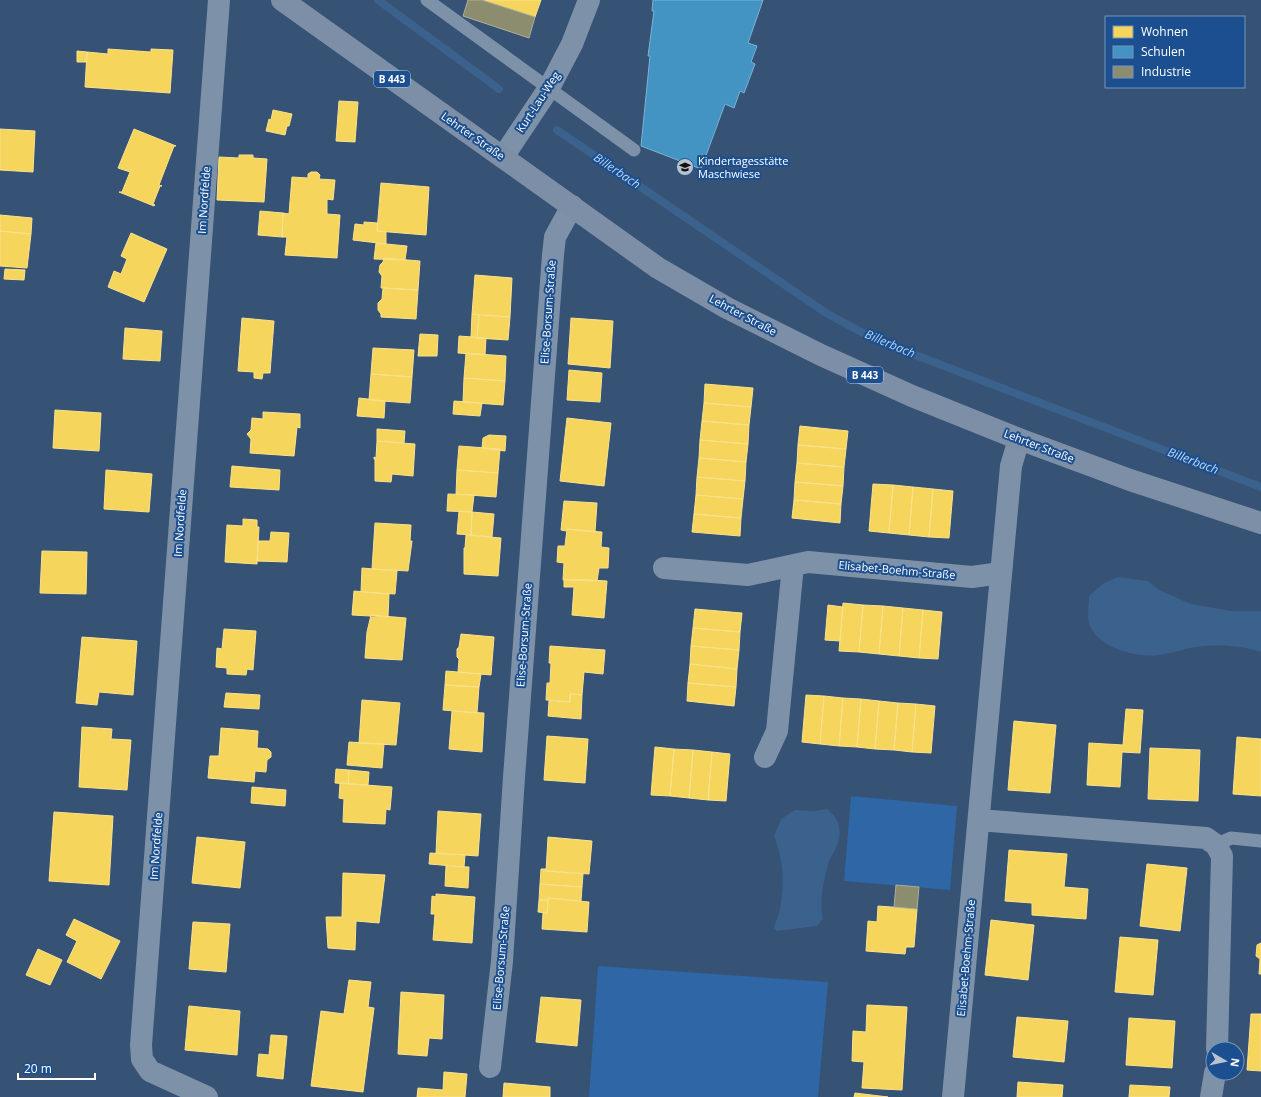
<svg xmlns="http://www.w3.org/2000/svg" width="1261" height="1097" font-family="'Open Sans',sans-serif">
<style>
.green{fill:#2f66a5}
.water{fill:#3b618d}
.homes{fill:#f6d55c;stroke:#f9e28d}
.schools{fill:#4393c3;stroke:#7bb3d5}
.industry{fill:#8c8c6e;stroke:#aeae9a}
.lines{fill:none;stroke-linecap:round;stroke-linejoin:round}
.stream{stroke:#3b618d;stroke-width:8}
.lane{stroke:#7d92a8;stroke-width:13}
.street{stroke:#7d92a8;stroke-width:22}
.primary{stroke:#7d8ea7;stroke-width:22}
.labels{text-anchor:middle;stroke-width:4;stroke-linejoin:round;paint-order:stroke}
.shield{fill:#1b4f8f;stroke:#bbcadd;stroke-width:1}
.shield-label{font-size:10px;font-weight:bold;fill:#fff}
.street-label{font-size:11px;fill:#fff;stroke:#1b4f8f}
.poi-label{font-size:11px;fill:#fff;stroke:#1b4f8f;text-anchor:start}
.water-label{font-size:12px;font-style:italic;fill:#b5d3f5;stroke:#1b4f8f}
</style>
<rect width="100%" height="100%" fill="#365274"/>
<!-- green -->
<path class="green" d="M851 796 957 806 950 890 844 881Z
M598 966 828 982 818 1097H589Z"/>
<!-- water -->
<path class="water" d="M1118 577 1148 581 1159 590 1191 604 1231 611H1261V652C1241 645 1216 644 1195 647 1183 649 1171 654 1159 655 1137 658 1096 648 1089 623 1087 615 1089 604 1089 596L1104 583Z
M827 809C841 819 843 834 835 850 833 854 831 857 829 861 824 880 819 899 823 919L817 926 777 931 774 928C775 923 777 919 779 913 785 888 784 861 774 836L781 819 795 810 814 811Z"/>
<!-- homes -->
<path class="homes" d="M482 0H541L535 17Z
M108 49 151 52V49L173 50 170 93 85 87 87 52 108 54Z
M77 51 87 52 86 62H77Z
M339 101 358 102 355 142 336 141Z
M273 110 292 114 289 126H287L285 135 266 131 269 119 271 120Z
M0 129 35 131 33 172 0 170Z
M134 129 176 146H174L159 185 162 186H160L153 204 155 205 154 206 119 192H122L130 172 118 168Z
M239 155H253V158L267 159 264 202 217 200 219 157 239 158Z
M311 172H317L320 175 319 179 335 180 333 200 327 199V214L340 215 337 258 285 255 287 237H282L283 213 289 214 292 177 308 178V174Z
M381 183 429 187 426 235 377 231Z
M260 211 283 213 282 237 258 235Z
M0 215 32 218 31 234 0 231Z
M364 222 378 223 377 231 386 232V244L353 240 355 224 364 225Z
M0 231 31 234 27 268 0 266Z
M131 233 167 249 144 302 108 287 114 271 121 274 127 259 121 256Z
M376 243 407 246 405 260 374 259Z
M384 258 420 261 418 290 381 288 382 276 379 272 380 265 383 262Z
M5 269 25 270 24 280 4 279Z
M475 275 512 278 510 317 472 314Z
M383 288 418 290 416 319 381 317V314L378 310V303L382 299Z
M472 314 479 315 477 338 471 337Z
M479 315 510 317 508 340 477 338Z
M242 318 274 321 270 373H263L262 379 254 378V372L238 371Z
M571 318 613 321 610 368 568 364Z
M125 328 162 331 160 361 123 359Z
M420 334 438 335 437 356H418Z
M459 336 486 338 485 355 458 353Z
M373 348 414 350 412 377 371 374Z
M466 353 506 356 505 381 464 378Z
M569 370 602 373 600 402 567 400Z
M371 374 412 377 410 403 369 400Z
M464 378 505 381 503 405 463 402Z
M705 384 753 388 751 407 704 403Z
M359 398 385 401 384 418 357 416Z
M454 401 482 403 480 416 453 414Z
M704 403 751 407 749 425 702 421Z
M55 410 101 413 99 451 53 448Z
M263 412 300 414V428L297 427 294 456 250 453 251 439 247 434 251 430 252 418 263 419Z
M567 418 611 423 604 486 560 481Z
M702 421 749 425 748 444 700 440Z
M800 426 848 431 846 449 798 445Z
M377 429 405 431 404 443 377 441Z
M489 435 506 436 505 451 482 448 483 438Z
M700 440 748 444 746 462 699 458Z
M377 441 415 444 413 476 392 474 391 482 375 481V459H374V457L376 458Z
M798 445 846 449 844 467 797 463Z
M459 446 500 449 498 473 457 470Z
M699 458 746 462 745 481 697 477Z
M797 463 844 467 843 486 795 482Z
M232 466 280 470 279 490 230 487Z
M106 470 152 474 149 512 104 509Z
M457 470 498 473 496 497 456 494Z
M697 477 745 481 743 499 696 495Z
M795 482 843 486 841 504 794 500Z
M873 484 893 485 889 533 869 531Z
M893 485 913 487 909 535 889 533Z
M913 487 933 489 929 537 909 535Z
M933 489 953 491 949 538 929 537Z
M448 494 474 495 472 512 447 511Z
M696 495 743 499 741 518 694 514Z
M794 500 841 504 840 523 792 518Z
M564 501 597 503 595 532 567 529 566 531 561 530Z
M459 511 472 512 471 535 457 534Z
M472 512 494 514 492 537 471 535Z
M694 514 741 518 740 536 692 532Z
M243 519 257 520V527H259L257 564 225 562 227 525 243 526Z
M375 523 411 525 410 541H412L408 571 372 569Z
M567 529 602 532 601 547 609 548 608 568H599L597 581 563 580 564 563 557 562 558 546H565Z
M271 532 289 533 287 562 257 561 258 541H270Z
M466 535 501 538 498 576 464 574V548H465Z
M42 551 87 552 86 594 40 593Z
M362 568 397 571 395 594 361 592Z
M575 579 607 581 604 618 572 615 574 587H564V580H574Z
M354 591 389 594 388 617 352 615Z
M843 603 863 605 859 652 839 651Z
M828 605 843 607 840 641 825 640Z
M863 605 883 606 879 654 859 652Z
M883 606 903 608 899 656 879 654Z
M903 608 923 610 919 658 899 656Z
M695 609 742 613 740 632 693 628Z
M923 610 942 612 938 659 919 658Z
M371 615 406 618 402 660 365 658 367 632Z
M693 628 740 632 739 650 691 646Z
M224 629 256 631 253 670 247 669 246 675 227 674V668L216 667 217 648 222 649Z
M461 634 494 637 491 675 458 672 459 659 457 657V649L459 647Z
M82 637 137 641 133 695 99 692 97 705 76 703Z
M550 646 605 650 603 674 584 672 582 695 570 694V702L546 700 547 683H550L551 663H549Z
M691 646 739 650 737 669 690 664Z
M690 664 737 669 736 687 688 683Z
M446 671 481 674 479 687 445 685Z
M688 683 736 687 734 706 687 701Z
M445 685 479 687 477 713 443 710Z
M226 693 260 695 259 709 224 707Z
M570 694 582 695 581 719 548 716 549 701 570 702Z
M806 695 824 696 820 744 802 742Z
M824 696 843 698 839 746 820 744Z
M843 698 861 699 857 747 839 746Z
M861 699 879 701 875 749 857 747Z
M362 700 400 703 396 745 359 743Z
M879 701 898 703 894 750 875 749Z
M898 703 916 704 912 752 894 750Z
M916 704 935 706 931 753 912 752Z
M1126 709 1143 710 1140 753 1122 752 1120 787 1087 785 1089 743 1123 745Z
M452 711 484 713 482 752 449 749Z
M1014 721 1056 725 1050 793 1008 790Z
M82 727 112 729 111 739 131 740 127 790 79 787Z
M221 728 258 731 257 748 268 749 271 752V757L267 760 266 772 255 771 254 782 208 778 210 756H219Z
M547 736 588 739 585 783 544 780Z
M1237 737 1261 739V796L1233 794Z
M349 742 384 744 382 768 347 765Z
M655 747 674 749 670 796 651 795Z
M1150 748 1200 750 1198 801 1148 799Z
M674 749 693 750 689 798 670 796Z
M693 750 712 752 708 800 689 798Z
M712 752 730 754 726 801 708 800Z
M336 769 349 770 348 784 335 783Z
M349 770 369 772 368 785 348 784Z
M340 783 392 787 390 810 386 809 385 824 343 822 344 799 339 798Z
M252 787 286 790 285 806 251 803Z
M438 811 481 814 478 856 436 853Z
M54 812 113 816 109 885 49 881Z
M197 837 245 842 240 888 192 883Z
M548 837 592 841 589 874 546 871Z
M1009 850 1067 854 1064 887 1088 889 1086 919 1032 915V903L1005 901Z
M430 853 465 855 464 867 429 864Z
M1147 864 1187 868 1180 931 1140 926Z
M446 866 469 867 468 888 445 886Z
M541 869H546V871L583 874 582 887 540 884Z
M343 873 385 875 379 923 356 921 355 950 328 948 326 917H342Z
M540 884 582 887 581 901 548 898V900H539Z
M436 894 475 897 472 943 433 940 435 914H431L432 896 436 897Z
M548 898 589 902 587 932 542 929 543 913H547Z
M539 900H548L547 913 538 912Z
M878 906 917 909 914 947H906L905 954 866 951 868 921 877 922Z
M74 919 120 941 101 979 67 962 77 941 66 935Z
M991 920 1034 925 1028 980 985 975Z
M193 922 230 924 226 972 189 969Z
M1120 937 1158 940 1153 995 1115 992Z
M1261 943V974H1259L1260 959 1256 956 1257 945Z
M38 949 62 960 50 985 26 975Z
M349 980 371 982 368 1007 374 1008 363 1092 311 1086 321 1011 344 1014Z
M401 992 444 995 442 1039 429 1038 427 1056 398 1054Z
M541 997 581 1000 577 1046 536 1042Z
M867 1005 907 1007 902 1090 862 1088 864 1062 852 1061 853 1031 866 1032Z
M189 1006 240 1011 237 1055 185 1050Z
M1251 1014H1261V1071L1247 1070Z
M1017 1017 1068 1021 1064 1062 1013 1057Z
M1129 1018 1175 1021 1172 1068 1126 1065Z
M271 1035 287 1036 283 1079 257 1076 259 1054 269 1055Z
M444 1072 467 1074 465 1097H417L418 1088 443 1090Z
M1018 1082 1063 1085 1062 1097H1017Z
M504 1083 550 1087V1097H503Z
M1130 1085 1170 1087 1169 1097H1129Z
M855 1093 888 1097H854Z"/>
<!-- schools -->
<path class="schools" d="M653 0H763L748 43 757 46 751 62 755 64 744 93 740 91 734 108 725 104 701 169 641 146 650 56H648L654 11H652Z"/>
<!-- industry -->
<path class="industry" d="M468 0H482L535 17 529 38 463 16Z
M896 885 919 887 917 909 894 907Z"/>
<g class="lines">
<!-- stream -->
<path class="stream" d="M378 0 499 89
M557 130 826 313 876 340 1261 487"/>
<!-- lane -->
<path class="lane" d="M427 0 634 150
M1216 845 1231 838 1261 841"/>
<!-- street -->
<path class="street" d="M503 157 549 88 572 44 589 0
M664 568 748 575 808 562 972 577 1001 573
M765 757 777 731 793 565
M979 820 1206 838 1216 845 1222 856 1217 1049
M490 1067 502 961 514 777 553 255 555 237 572 206
M207 1097 150 1071 142 1059 141 1045 219 0
M953 1097 1011 466 1019 439
M1211 1097 1215 1073"/>
<!-- primary -->
<path class="primary" d="M282 0 658 268 727 308 821 355 912 396 1019 439 1130 480 1261 523"/>
</g>
<!-- icons -->
<defs>
<g id="school-disc" transform="scale(0.9)"><circle r="9.5" fill="#b9c2ce" stroke="#1b4f8f"/><path d="M0-5L7-2L0 1L-7-2ZM-4 1L0 2.5L4 1V4Q0 6-4 4Z" fill="#111"/></g>
</defs>
<g fill-rule="evenodd">
<use href="#school-disc" x="685" y="167"/>
</g>
<g class="labels">
<!-- shield labels -->
<g class="shield">
<rect x="374" y="71" width="36" height="16" rx="3"/>
<rect x="847" y="367" width="36" height="16" rx="3"/>
</g>
<g class="shield-label">
<text x="392" y="83">B 443</text>
<text x="865" y="379">B 443</text>
</g>
<!-- street labels -->
<g class="street-label">
<text transform="translate(538 102) rotate(-57)" y="4">Kurt-Lau-Weg</text>
<text transform="translate(473 136) rotate(35)" y="4">Lehrter Straße</text>
<text transform="translate(204 200) rotate(-86)" y="4">Im Nordfelde</text>
<text transform="translate(548 312) rotate(-86)" y="4">Elise-Borsum-Straße</text>
<text transform="translate(743 315) rotate(28)" y="4">Lehrter Straße</text>
<text transform="translate(1039 446) rotate(21)" y="4">Lehrter Straße</text>
<text transform="translate(180 523) rotate(-86)" y="4">Im Nordfelde</text>
<text transform="translate(897 570) rotate(5)" y="4">Elisabet-Boehm-Straße</text>
<text transform="translate(524 635) rotate(-86)" y="4">Elise-Borsum-Straße</text>
<text transform="translate(156 846) rotate(-86)" y="4">Im Nordfelde</text>
<text transform="translate(501 958) rotate(-85)" y="4">Elise-Borsum-Straße</text>
<text transform="translate(966 958) rotate(-85)" y="4">Elisabet-Boehm-Straße</text>
</g>
<!-- poi labels -->
<g class="poi-label">
<text x="698" y="165">Kindertagesstätte<tspan x="698" dy="13">Maschwiese</tspan></text>
</g>
<!-- water labels -->
<g class="water-label">
<text transform="translate(617 171) rotate(34)" y="4">Billerbach</text>
<text transform="translate(890 344) rotate(23)" y="4">Billerbach</text>
<text transform="translate(1193 461) rotate(21)" y="4">Billerbach</text>
</g>
</g>
<!-- legend -->
<rect x="1105" y="16" width="140" height="72" fill="#1b4f8f" stroke="#7695bc"/>
<rect x="1113" y="26" width="20" height="12" fill="#f6d55c" stroke="#7695bc"/>
<text x="1141" y="36" font-size="12" fill="#ffffff">Wohnen</text>
<rect x="1113" y="46" width="20" height="12" fill="#4393c3" stroke="#7695bc"/>
<text x="1141" y="56" font-size="12" fill="#ffffff">Schulen</text>
<rect x="1113" y="66" width="20" height="12" fill="#8c8c6e" stroke="#7695bc"/>
<text x="1141" y="76" font-size="12" fill="#ffffff">Industrie</text>
<!-- north arrow -->
<g transform="translate(1225 1061) rotate(99)"><circle r="19" fill="#1b4f8f" stroke="#7695bc"/>
<path d="M0-3L7 15L0 10L-7 15Z" fill="#b9c2ce"/>
<text y="-6" font-size="11" font-weight="bold" text-anchor="middle" fill="#ffffff">N</text>
</g>
<!-- scale -->
<path d="M18 1073v6h77v-6" fill="none" stroke="#ffffff" stroke-width="2"/>
<text x="24" y="1073" font-size="12" fill="#ffffff" stroke="#1b4f8f" stroke-width="3" paint-order="stroke">20 m</text>
</svg>
